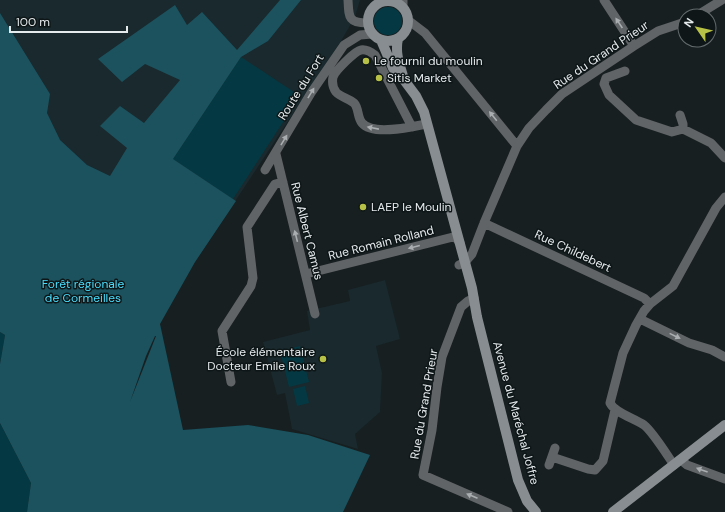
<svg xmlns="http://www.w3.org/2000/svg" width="725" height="512" font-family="'DM Sans',sans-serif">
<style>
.built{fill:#19292d}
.green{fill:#043943}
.forest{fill:#1b525e;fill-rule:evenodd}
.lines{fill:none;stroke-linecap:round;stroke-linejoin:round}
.street{stroke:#616466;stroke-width:9}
.secondary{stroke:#888d91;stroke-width:10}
.oneway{fill:#aaaeb0}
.poi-dot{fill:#b8c147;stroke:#0e1617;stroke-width:1.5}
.labels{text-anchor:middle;stroke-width:3;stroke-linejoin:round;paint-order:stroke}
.street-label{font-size:12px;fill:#e5eaec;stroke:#0e1617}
.poi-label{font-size:12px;fill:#e5eaec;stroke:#0e1617;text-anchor:start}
.park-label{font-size:12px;fill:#4adefd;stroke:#0e1617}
</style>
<rect width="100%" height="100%" fill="#171f21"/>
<!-- built -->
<path class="built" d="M0 0H360L355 17 341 41 195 262 77 188 0 67Z
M385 280 400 339 376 346 382 373 380 412 355 434 358 449 292 429 285 393 277 395 263 342 310 330 307 311 350 301 348 290Z"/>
<!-- green -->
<path class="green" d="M374 21a14 14 0 1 1 28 0a14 14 0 1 1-28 0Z
M241 57 300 96 233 199 173 159Z
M0 332 5 335 0 364Z
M300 346 309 382 289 387 280 351Z
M305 386 309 403 297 406 293 389Z
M0 423 31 483 27 512H0Z"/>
<!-- forest -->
<path class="forest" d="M280 0H301L268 41 241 57 173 159 236 201 195 262 160 324 183 430 248 425 308 435 370 455 343 512H27L31 483 0 423V364L5 335 0 332V13L50 94 47 113 60 140 87 165 110 176 127 148 100 126 120 106 144 123 180 80 145 64 122 82 98 59 175 5 187 25 202 12 237 50ZM155 336H156L130 402 146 356Z"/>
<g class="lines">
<!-- street -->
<path class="street" d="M348 0C349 17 348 23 367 23
M604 0 634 46
M389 1 391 0
M403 7V0
M696 16 722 0
M408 20 425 33 517 146
M625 71 606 78 604 84 609 95 636 120 672 132 683 129 711 143 725 158
M680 115 683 124V129
M412 127 375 55C371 52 366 49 361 50 355 51 335 71 333 77 332 82 333 88 336 92 340 97 348 98 354 103 359 108 357 117 362 123 373 136 411 127 426 124
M276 154 315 314
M265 170 311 93 344 45 360 35 372 34
M484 223 644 298 650 304
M459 265 465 262 472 254 484 223 517 146 529 128 546 110 562 94 634 46 658 31 685 22
M306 274 453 237 456 238 460 243
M474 298 468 301 461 307 442 357 437 387 432 430 423 475 508 512
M640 319 689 343 712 350 725 357
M231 382 222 331 251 286 253 278 247 227 275 184 283 182
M552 457 588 469 595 470 603 461 615 410
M681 460 687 465 725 479
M549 465 555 448
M674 465C667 455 653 432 644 425 634 418 615 413 610 403L623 353 636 325 644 311 650 304 673 286 716 208 725 197"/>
<!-- secondary -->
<path class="secondary" d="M368 21a20 20 0 1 1 40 0a20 20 0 1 1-40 0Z
M398 39C395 52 399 63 403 76
M381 40 393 68 404 80 416 96 424 112 472 288 477 317 518 480 527 501 536 512
M613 512 725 425"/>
</g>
<!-- one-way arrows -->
<defs><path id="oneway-solid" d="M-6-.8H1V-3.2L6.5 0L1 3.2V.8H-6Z"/></defs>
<g class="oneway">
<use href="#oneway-solid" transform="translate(619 23) rotate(-124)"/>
<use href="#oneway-solid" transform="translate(311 93) rotate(-59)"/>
<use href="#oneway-solid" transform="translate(493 116) rotate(-129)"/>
<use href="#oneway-solid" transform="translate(373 128) rotate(-169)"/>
<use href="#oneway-solid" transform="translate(284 140) rotate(-59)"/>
<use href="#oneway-solid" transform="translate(296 236) rotate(-104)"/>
<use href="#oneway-solid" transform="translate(414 247) rotate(166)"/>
<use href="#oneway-solid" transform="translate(675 336) rotate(26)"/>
<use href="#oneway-solid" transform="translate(702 470) rotate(-160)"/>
<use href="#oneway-solid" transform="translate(472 496) rotate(-157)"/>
</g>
<!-- markers -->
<g class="poi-dot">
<circle cx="366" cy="61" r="4"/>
<circle cx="379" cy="78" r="4"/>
<circle cx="363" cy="207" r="4"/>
<circle cx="323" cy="359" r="4"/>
</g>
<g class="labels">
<!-- street labels -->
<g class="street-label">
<text transform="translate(601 55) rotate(-34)" y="4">Rue du Grand Prieur</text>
<text transform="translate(301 87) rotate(-58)" y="4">Route du Fort</text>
<text transform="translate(307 231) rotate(76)" y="4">Rue Albert Camus</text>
<text transform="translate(381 243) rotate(-14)" y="4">Rue Romain Rolland</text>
<text transform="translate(573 251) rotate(25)" y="4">Rue Childebert</text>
<text transform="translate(424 404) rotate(-80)" y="4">Rue du Grand Prieur</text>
<text transform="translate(516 413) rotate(75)" y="4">Avenue du Maréchal Joffre</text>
</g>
<!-- poi labels -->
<g class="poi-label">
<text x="374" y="65">Le fournil du moulin</text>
<text x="387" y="82">Sitis Market</text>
<text x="371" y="211">LAEP le Moulin</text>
<text x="315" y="356" text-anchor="end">École élémentaire<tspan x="315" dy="14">Docteur Emile Roux</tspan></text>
</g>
<!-- park labels -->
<g class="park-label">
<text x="83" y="288">Forêt régionale<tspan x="83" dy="14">de Cormeilles</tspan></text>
</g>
</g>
<!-- north arrow -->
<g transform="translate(697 28) rotate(304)"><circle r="19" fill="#0e1617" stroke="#646b6c"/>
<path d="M0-3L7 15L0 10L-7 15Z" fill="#b8c147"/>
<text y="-6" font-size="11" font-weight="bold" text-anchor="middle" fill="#e5eaec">N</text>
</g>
<!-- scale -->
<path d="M10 26v6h117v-6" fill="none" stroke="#e5eaec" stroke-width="2"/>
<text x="16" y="26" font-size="12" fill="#e5eaec" stroke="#0e1617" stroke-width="3" paint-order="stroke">100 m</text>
</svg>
